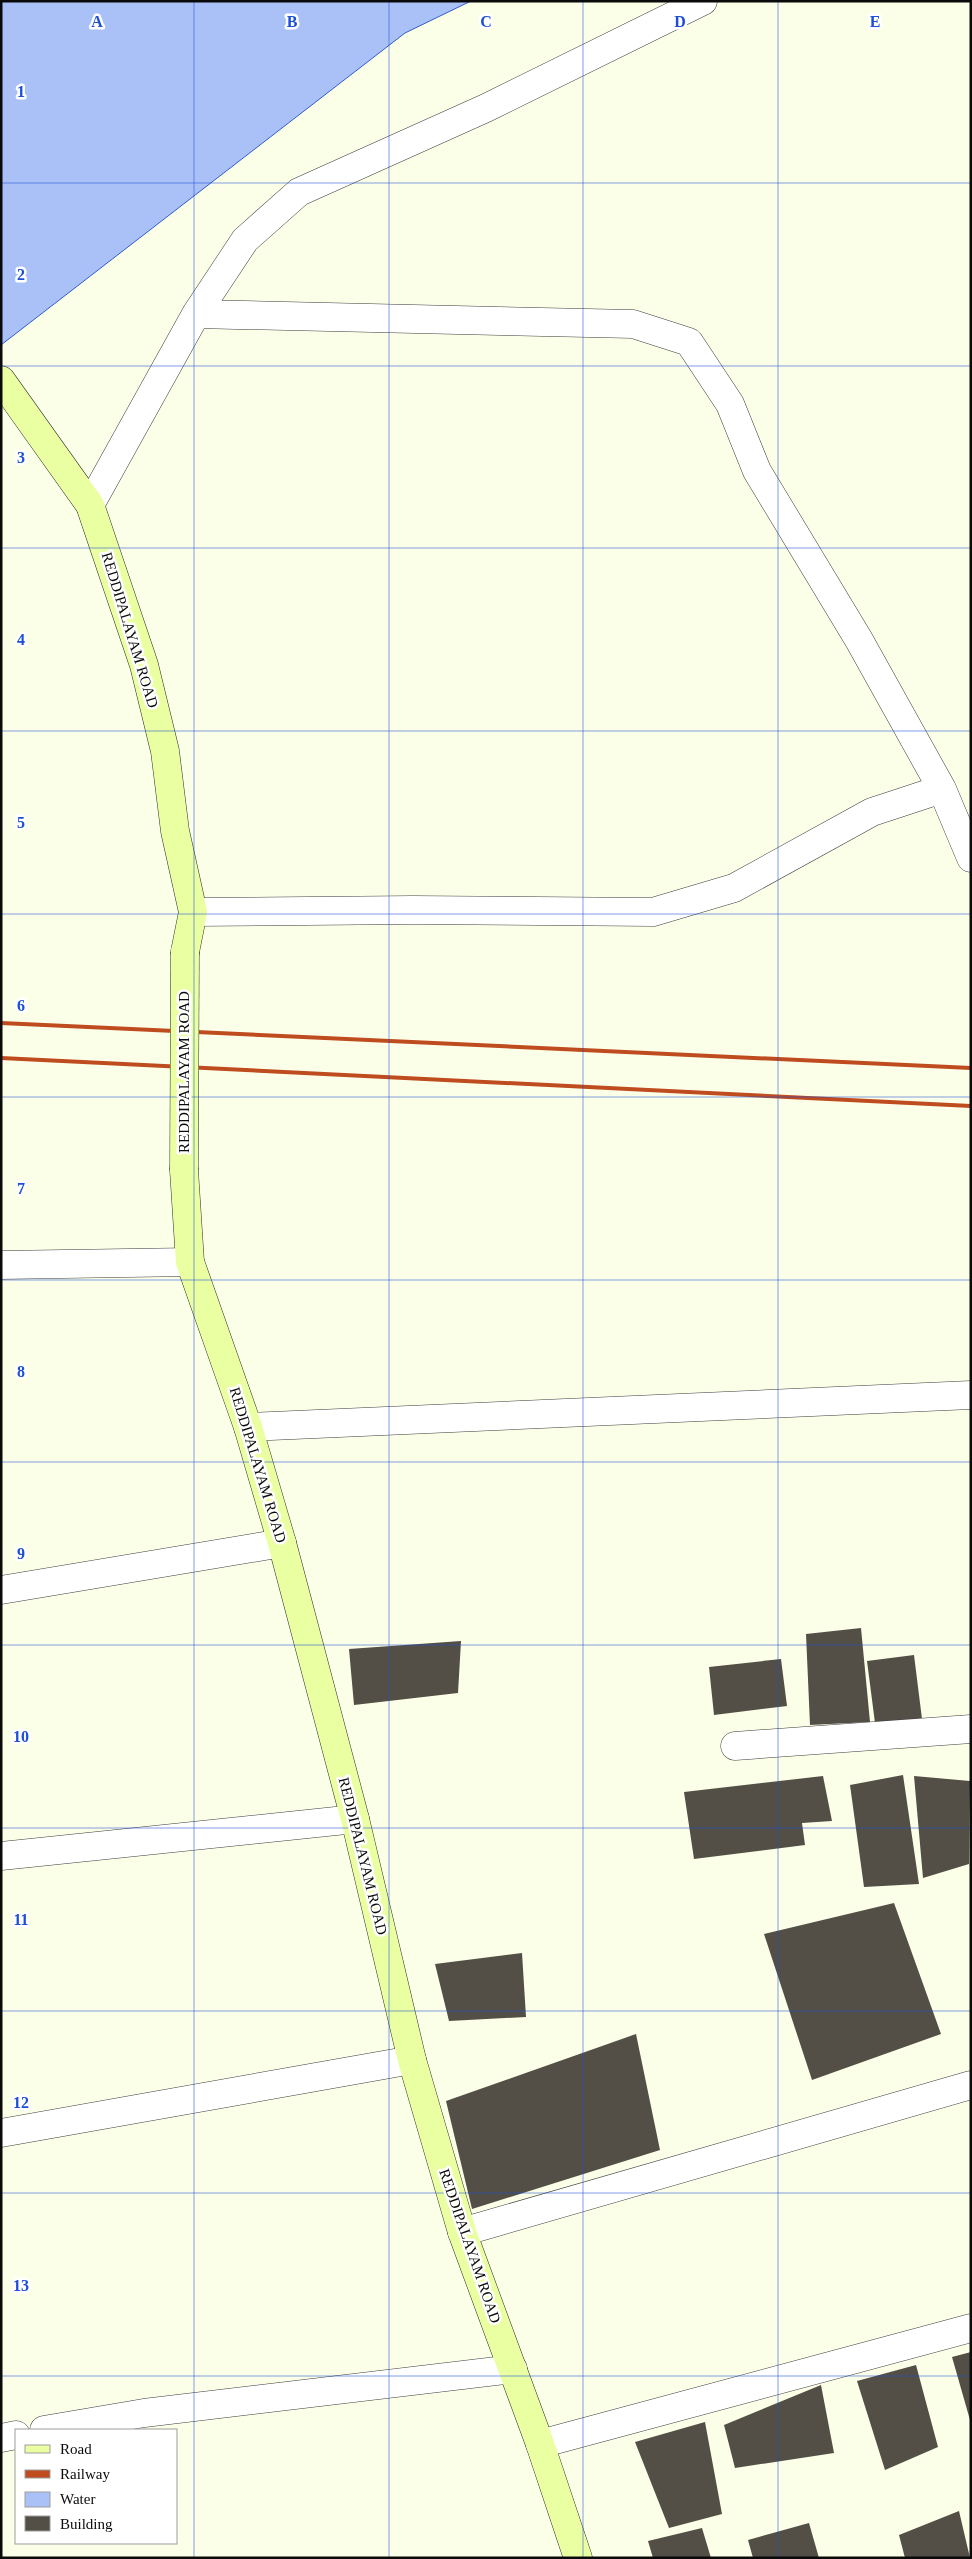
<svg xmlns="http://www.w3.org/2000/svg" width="972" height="2559" font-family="'Times New Roman',serif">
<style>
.water{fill:#aac1f8;stroke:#2f5ad1}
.building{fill:#534f46}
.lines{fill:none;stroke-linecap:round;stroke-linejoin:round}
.street-casing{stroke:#3d3d3d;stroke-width:29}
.secondary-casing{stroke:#2c2c2c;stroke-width:29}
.street{stroke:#fff;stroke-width:28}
.secondary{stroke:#eaffa2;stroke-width:28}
.rail{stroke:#be4c1f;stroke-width:4}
.secondary-bridge-casing{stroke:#2c2c2c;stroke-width:29;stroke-linecap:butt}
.secondary-bridge{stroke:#eaffa2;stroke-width:28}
.grid{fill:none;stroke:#1d4ed8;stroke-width:1;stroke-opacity:0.55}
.labels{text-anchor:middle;stroke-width:5;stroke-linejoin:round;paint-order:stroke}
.street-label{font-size:15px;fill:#0a0a0a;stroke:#fff}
.grid-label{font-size:16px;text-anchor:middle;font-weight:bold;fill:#1d4ed8;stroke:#fff;stroke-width:5;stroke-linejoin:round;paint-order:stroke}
</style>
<rect width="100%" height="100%" fill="#fcffe7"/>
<!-- water -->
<path class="water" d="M1 1H471L405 33 1 345Z"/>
<!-- building -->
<path class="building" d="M861 1628 870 1722 810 1725 806 1634Z
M461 1641 458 1693 354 1705 349 1649Z
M914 1655 922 1719 875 1723 867 1661Z
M781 1659 787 1706 714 1715 709 1667Z
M903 1775 919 1884 864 1887 850 1785Z
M823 1776 832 1821 802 1823 805 1845 694 1859 684 1792Z
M914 1776 970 1781 969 1864 923 1878Z
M894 1903 941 2034 812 2080 764 1934Z
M522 1953 526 2017 449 2021 435 1964Z
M636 2034 660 2150 472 2209 446 2101Z
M971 2352V2420H970L952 2357Z
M916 2365 938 2447 885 2470 857 2381Z
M821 2385 834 2453 735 2468 724 2425Z
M705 2422 722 2514 669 2528 635 2442Z
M959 2511 970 2558H905L899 2535Z
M809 2523 819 2558H753L748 2540Z
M702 2528 711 2558H653L648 2541Z"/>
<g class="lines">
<!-- street casing -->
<g class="street-casing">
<path id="street" d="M196 314 633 324 689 342 730 404 757 471 859 640 942 789
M90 505 196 314 245 240 299 192 486 108 703 1
M193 912 413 910 653 912 734 888 872 812 942 789 971 858
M1 1265 190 1262
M248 1427 971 1395
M1 1590 282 1543
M735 1746 971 1729
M1 1856 355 1819
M1 2133 412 2060
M462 2232 971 2085
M44 2430 144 2413 513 2369
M1 2438 16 2435
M540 2444 971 2328"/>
</g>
<!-- secondary casing -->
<g class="secondary-casing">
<path id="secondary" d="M1 380 90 505 144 665 165 751 175 831 193 912 185 952
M184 1170 190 1262 248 1427 282 1543 355 1819 412 2060 462 2232 540 2444 578 2558"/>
</g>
<!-- street -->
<use href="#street" class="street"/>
<!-- secondary -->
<use href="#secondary" class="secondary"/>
<!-- rail -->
<path class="rail" d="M1 1023 971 1068
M1 1058 971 1106"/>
<!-- secondary-bridge casing -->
<g class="secondary-bridge-casing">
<path id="secondary-bridge" d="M184 1170 185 952"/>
</g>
<!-- secondary-bridge -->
<use href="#secondary-bridge" class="secondary-bridge"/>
</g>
<!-- grid -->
<path class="grid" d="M194 1V2558M389 1V2558M583 1V2558M778 1V2558M1 183H971M1 366H971M1 548H971M1 731H971M1 914H971M1 1097H971M1 1280H971M1 1462H971M1 1645H971M1 1828H971M1 2011H971M1 2193H971M1 2376H971"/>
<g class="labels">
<!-- street labels -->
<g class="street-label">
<text transform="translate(130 630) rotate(73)" y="5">REDDIPALAYAM ROAD</text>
<text transform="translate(184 1072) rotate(-90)" y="5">REDDIPALAYAM ROAD</text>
<text transform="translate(258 1465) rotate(73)" y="5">REDDIPALAYAM ROAD</text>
<text transform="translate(363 1856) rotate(76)" y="5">REDDIPALAYAM ROAD</text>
<text transform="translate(470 2246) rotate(71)" y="5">REDDIPALAYAM ROAD</text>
</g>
</g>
<g class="grid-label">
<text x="97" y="27">A</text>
<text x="292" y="27">B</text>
<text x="486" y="27">C</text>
<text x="680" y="27">D</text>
<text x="875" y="27">E</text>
<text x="21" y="97">1</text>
<text x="21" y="280">2</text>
<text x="21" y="463">3</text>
<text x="21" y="645">4</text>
<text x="21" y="828">5</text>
<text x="21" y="1011">6</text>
<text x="21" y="1194">7</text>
<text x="21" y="1377">8</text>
<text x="21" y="1559">9</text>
<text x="21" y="1742">10</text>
<text x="21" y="1925">11</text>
<text x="21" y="2108">12</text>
<text x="21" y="2291">13</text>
</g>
<!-- border -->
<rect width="972" height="2559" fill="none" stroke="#0a0a0a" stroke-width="5"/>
<!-- legend -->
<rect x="15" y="2429" width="162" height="115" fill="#ffffff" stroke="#9d9d9d"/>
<rect x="25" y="2445" width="25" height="8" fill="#eaffa2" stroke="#9d9d9d"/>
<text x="60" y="2454" font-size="15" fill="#0a0a0a">Road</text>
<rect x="25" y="2470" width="25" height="8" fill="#be4c1f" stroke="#9d9d9d"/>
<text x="60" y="2479" font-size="15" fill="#0a0a0a">Railway</text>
<rect x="25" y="2492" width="25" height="15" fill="#aac1f8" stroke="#9d9d9d"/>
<text x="60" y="2504" font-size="15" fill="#0a0a0a">Water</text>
<rect x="25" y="2516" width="25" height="15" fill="#534f46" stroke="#9d9d9d"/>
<text x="60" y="2529" font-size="15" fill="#0a0a0a">Building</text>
</svg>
